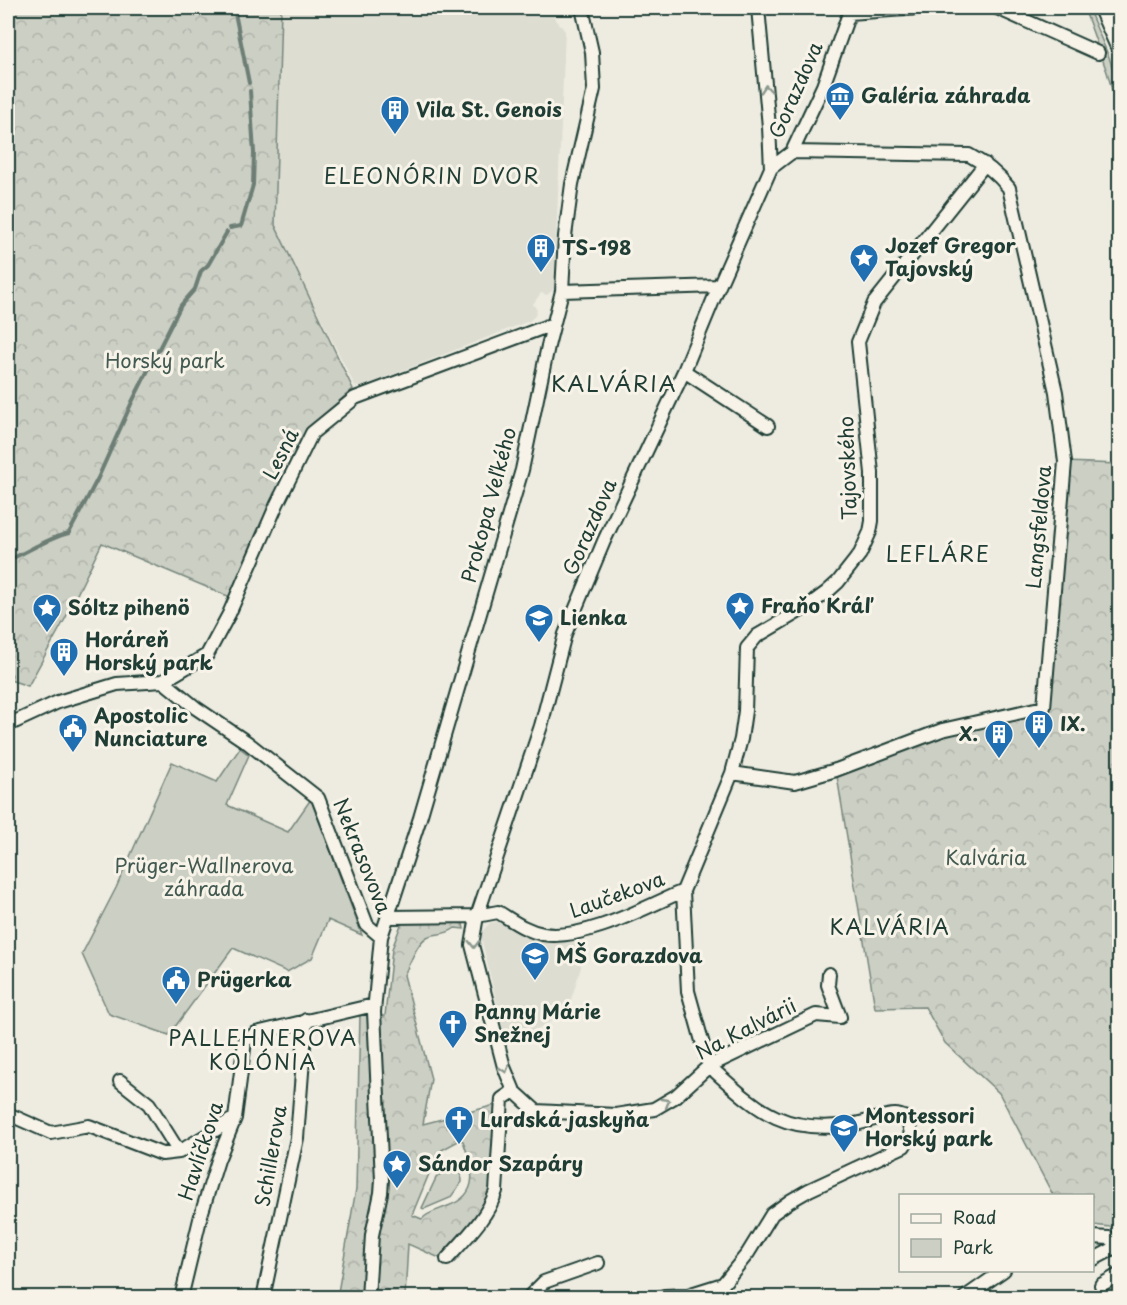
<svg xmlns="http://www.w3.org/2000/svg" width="1127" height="1305" font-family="'Playpen Sans',sans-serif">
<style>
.built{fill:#ddddd2}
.green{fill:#cccfc4;stroke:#76867c;stroke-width:1.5}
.forest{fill:url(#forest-crowns);stroke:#76867c;stroke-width:1.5;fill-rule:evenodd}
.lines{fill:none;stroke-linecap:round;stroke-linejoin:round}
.stream{stroke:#6c7e74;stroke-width:4}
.street-casing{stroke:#1f3d34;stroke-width:16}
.primary-casing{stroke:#1f3d34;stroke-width:24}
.street{stroke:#f7f3e8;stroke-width:12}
.primary{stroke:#f7f3e8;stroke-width:20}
.oneway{stroke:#8b988e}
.labels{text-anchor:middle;stroke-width:6;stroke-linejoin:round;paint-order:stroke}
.street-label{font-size:20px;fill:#1f3d34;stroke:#f7f3e8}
.poi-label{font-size:20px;font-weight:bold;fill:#1f3d34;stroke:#f7f3e8;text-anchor:start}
.park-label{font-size:20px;fill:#425a51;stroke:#f7f3e8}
.neighbourhood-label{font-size:21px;letter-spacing:1.5px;fill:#1f3d34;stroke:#f7f3e8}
.quarter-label{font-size:22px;letter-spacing:1.5px;fill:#1f3d34;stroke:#f7f3e8}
</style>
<defs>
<pattern id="forest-crowns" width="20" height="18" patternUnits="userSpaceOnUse" patternTransform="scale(1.5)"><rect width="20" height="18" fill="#cccfc4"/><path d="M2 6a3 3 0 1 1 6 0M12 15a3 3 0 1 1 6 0" fill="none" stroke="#afb3a9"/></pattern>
</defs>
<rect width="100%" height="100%" fill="#eeece1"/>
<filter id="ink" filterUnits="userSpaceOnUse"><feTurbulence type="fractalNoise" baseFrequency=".0167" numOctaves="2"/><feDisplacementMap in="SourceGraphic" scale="12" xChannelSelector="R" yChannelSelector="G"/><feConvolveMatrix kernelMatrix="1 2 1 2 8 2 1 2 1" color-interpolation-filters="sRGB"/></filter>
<g filter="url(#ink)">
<!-- built -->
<path class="built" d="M280 8H559L554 17 565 31 554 289 547 295 541 293 533 304 537 310 535 316 529 321 361 387 355 386 274 225Z
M500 921 517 930 579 938 581 967 570 1003 561 1016 530 1033 505 1038 481 937 484 929 490 923Z"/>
<!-- green -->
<path class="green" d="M1084 8H1088L1109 57 1119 89V113L1107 72Z
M240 748 249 755 227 805 288 832 311 799 362 935 328 920 312 958 287 972 233 948 169 1035 109 1014 82 954 116 888 172 762 217 782Z
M446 1169C456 1169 462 1172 462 1182L450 1198 424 1209 422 1208 436 1178Z"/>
<!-- forest -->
<path class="forest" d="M8 8H281L275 225 353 389 322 416 302 439 230 597 102 543 65 619 28 686 10 680 12 675 8 668Z
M1065 462 1119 464V1228L1093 1225 1092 1196 1053 1195 999 1093 945 1043 925 1007 875 1008 836 770 942 730 1044 707Z
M402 922H460L463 924 464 929 455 928C443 937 436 932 427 937 416 944 410 964 404 975L431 1079 423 1124 499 1104 491 1199 442 1259 408 1244 405 1297 337 1298 356 1189 360 1015 385 1016 392 949ZM460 1140 463 1141C472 1167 482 1194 448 1206 439 1210 428 1212 422 1219L412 1215 438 1152Z"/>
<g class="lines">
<!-- stream -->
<path class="stream" d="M234 8 249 83
M230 228 241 226 253 185 254 153 250 91
M13 558C32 549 49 538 69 533L98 478 132 402 181 305 195 289 201 271 208 265 227 232"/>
<!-- street casing -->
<g class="street-casing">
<path id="street" d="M758 8 769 127 771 168
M997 8 1098 53
M849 13 919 8
M562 291 719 286
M684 371 768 426
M163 681 207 655 229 614 277 504 312 433 355 398 553 324
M8 725 58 702 117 684 163 681 196 708 248 743 318 798 367 925 381 937
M732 773 795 782 836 770 942 730 1044 707 1065 462 1056 392 1009 188C997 173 986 164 969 155L792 152
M389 917 477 916 498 912C513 921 526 931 543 934 584 941 646 907 683 891
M829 974 828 985 840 1017 816 1015 709 1066 676 1096 654 1109 616 1115 536 1111 514 1091 504 1067 472 945 477 916 541 726 565 634 604 541 684 371 719 286 771 168 792 152 823 86 851 8
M709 1066 688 991 683 891 732 773 741 739 745 711 747 648 757 636 808 606 827 592 838 582 860 554 870 532 872 521V473L858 342 874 303 985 164
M120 1081 149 1104 179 1152
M8 1114 51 1133 89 1126 162 1154 179 1152 235 1118
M1092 1237 1109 1238 1120 1243
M447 1259C465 1239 488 1217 496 1191L502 1099 514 1091
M1092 1260 1113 1249 1116 1242
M1101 1285 1120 1274
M664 1296 688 1295 723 1284 748 1253 772 1214 790 1201 809 1190 904 1146 911 1134 908 1119C904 1117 899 1115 895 1115 884 1115 867 1122 855 1124 783 1136 758 1110 709 1066
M181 1298 201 1215 218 1160 235 1118 245 1041 256 1033 374 1005
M263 1298 297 1138 306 1020
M368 1298 372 1235 381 1193 382 1180 374 1012 381 937 420 818 522 470 548 346 562 291 565 236 572 184 594 89 592 52 582 8
M528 1298 544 1282 598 1263
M964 1298 1004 1270"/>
</g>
<!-- primary casing -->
<g class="primary-casing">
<path id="primary" d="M1104 8 1120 44"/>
</g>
<!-- street -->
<use href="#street" class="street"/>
<!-- primary -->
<use href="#primary" class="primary"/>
</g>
<!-- one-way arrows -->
<defs><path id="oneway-chevron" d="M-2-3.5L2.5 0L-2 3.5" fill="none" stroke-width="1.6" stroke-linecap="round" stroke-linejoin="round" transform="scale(1.5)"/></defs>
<g class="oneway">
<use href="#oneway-chevron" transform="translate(766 89) rotate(-95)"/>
<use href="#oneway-chevron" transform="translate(474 944) rotate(89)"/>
<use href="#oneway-chevron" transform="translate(505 1069) rotate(73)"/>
<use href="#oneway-chevron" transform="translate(666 1102) rotate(-30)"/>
</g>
</g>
<!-- icons -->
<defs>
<g id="museum-pin" transform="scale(1.5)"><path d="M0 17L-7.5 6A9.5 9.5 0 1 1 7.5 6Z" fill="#1f6fb2" stroke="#f7f3e8"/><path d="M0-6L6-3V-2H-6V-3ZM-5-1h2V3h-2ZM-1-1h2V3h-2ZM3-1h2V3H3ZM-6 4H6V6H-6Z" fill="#fff"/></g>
<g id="building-pin" transform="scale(1.5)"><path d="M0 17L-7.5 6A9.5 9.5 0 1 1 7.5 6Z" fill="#1f6fb2" stroke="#f7f3e8"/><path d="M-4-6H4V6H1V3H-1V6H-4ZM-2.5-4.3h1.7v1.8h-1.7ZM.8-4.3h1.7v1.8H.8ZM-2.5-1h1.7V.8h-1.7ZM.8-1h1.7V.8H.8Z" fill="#fff"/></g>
<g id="sight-pin" transform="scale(1.5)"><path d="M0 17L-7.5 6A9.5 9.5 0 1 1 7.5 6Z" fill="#1f6fb2" stroke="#f7f3e8"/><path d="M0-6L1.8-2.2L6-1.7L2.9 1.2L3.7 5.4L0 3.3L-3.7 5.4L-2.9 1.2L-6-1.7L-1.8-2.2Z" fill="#fff"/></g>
<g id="school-pin" transform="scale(1.5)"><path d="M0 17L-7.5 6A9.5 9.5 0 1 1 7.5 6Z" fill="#1f6fb2" stroke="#f7f3e8"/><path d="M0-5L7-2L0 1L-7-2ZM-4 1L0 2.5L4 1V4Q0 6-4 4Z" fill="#fff"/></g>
<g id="civic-pin" transform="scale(1.5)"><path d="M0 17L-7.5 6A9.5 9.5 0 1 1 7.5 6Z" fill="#1f6fb2" stroke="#f7f3e8"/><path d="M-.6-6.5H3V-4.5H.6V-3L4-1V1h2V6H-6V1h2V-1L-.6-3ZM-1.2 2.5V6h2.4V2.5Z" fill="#fff"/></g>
<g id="church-pin" transform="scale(1.5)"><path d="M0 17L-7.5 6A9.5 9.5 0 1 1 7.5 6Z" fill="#1f6fb2" stroke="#f7f3e8"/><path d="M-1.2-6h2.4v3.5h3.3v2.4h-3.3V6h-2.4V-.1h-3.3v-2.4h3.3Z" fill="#fff"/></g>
</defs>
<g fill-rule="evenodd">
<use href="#museum-pin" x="840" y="96"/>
<use href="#building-pin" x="395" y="110"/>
<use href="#building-pin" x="541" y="248"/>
<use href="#sight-pin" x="864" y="258"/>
<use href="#sight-pin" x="740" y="606"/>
<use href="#sight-pin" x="47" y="608"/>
<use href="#school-pin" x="539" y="618"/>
<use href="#building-pin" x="64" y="652"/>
<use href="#building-pin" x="1039" y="724"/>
<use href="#civic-pin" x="73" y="728"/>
<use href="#building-pin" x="999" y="734"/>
<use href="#school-pin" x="535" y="956"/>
<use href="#civic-pin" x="176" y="980"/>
<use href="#church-pin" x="453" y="1024"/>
<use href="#church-pin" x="459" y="1120"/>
<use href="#school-pin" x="844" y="1128"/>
<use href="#sight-pin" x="397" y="1164"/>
</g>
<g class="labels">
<!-- street labels -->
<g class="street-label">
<text transform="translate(796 90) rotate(-66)" y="7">Gorazdova</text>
<text transform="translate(281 454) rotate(-63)" y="7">Lesná</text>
<text transform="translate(848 468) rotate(-92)" y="7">Tajovského</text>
<text transform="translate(489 505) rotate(-75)" y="7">Prokopa Veľkého</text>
<text transform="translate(590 527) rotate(-66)" y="7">Gorazdova</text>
<text transform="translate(1039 527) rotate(-85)" y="7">Langsfeldova</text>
<text transform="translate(362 856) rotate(68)" y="7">Nekrasovova</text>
<text transform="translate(617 895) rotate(-20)" y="7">Laučekova</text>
<text transform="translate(746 1029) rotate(-27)" y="7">Na Kalvárii</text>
<text transform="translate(201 1151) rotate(-72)" y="7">Havlíčkova</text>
<text transform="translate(271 1156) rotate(-80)" y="7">Schillerova</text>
</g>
<!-- poi labels -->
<g class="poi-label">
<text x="861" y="103">Galéria záhrada</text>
<text x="416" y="117">Vila St. Genois</text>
<text x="885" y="253">Jozef Gregor<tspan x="885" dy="23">Tajovský</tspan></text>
<text x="562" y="255">TS-198</text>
<text x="761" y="613">Fraňo Kráľ</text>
<text x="68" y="615">Sóltz pihenö</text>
<text x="560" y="625">Lienka</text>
<text x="85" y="647">Horáreň<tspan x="85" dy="23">Horský park</tspan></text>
<text x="94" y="723">Apostolic<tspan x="94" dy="23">Nunciature</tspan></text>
<text x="1060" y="731">IX.</text>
<text x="978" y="741" text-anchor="end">X.</text>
<text x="556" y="963">MŠ Gorazdova</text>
<text x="197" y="987">Prügerka</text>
<text x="474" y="1019">Panny Márie<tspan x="474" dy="23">Snežnej</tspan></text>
<text x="865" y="1123">Montessori<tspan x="865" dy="23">Horský park</tspan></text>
<text x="480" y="1127">Lurdská jaskyňa</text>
<text x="418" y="1171">Sándor Szapáry</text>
</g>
<!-- park labels -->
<g class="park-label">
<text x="165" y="368">Horský park</text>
<text x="986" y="865">Kalvária</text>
<text x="204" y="873">Prüger-Wallnerova<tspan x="204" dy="23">záhrada</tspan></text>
</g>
<!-- neighbourhood labels -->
<g class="neighbourhood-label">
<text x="432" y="184">ELEONÓRIN DVOR</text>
<text x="938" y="562">LEFLÁRE</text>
<text x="890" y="935">KALVÁRIA</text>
<text x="263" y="1046">PALLEHNEROVA<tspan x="263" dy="24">KOLÓNIA</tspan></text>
</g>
<!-- quarter labels -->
<g class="quarter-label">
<text x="614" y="392">KALVÁRIA</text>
</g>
</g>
<!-- margin -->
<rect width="1127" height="1305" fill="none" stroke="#f7f3e8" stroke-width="30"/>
<rect x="15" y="15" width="1097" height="1275" fill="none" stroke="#1f3d34" stroke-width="2" filter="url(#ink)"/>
<!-- legend -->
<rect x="899" y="1194" width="195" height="78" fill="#f7f3e8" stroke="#a1aaa0" stroke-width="1.5"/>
<rect x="911" y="1214" width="30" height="9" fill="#f7f3e8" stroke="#a1aaa0" stroke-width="1.5"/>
<text x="953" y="1224" font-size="18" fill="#1f3d34">Road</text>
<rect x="911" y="1239" width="30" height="18" fill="#cccfc4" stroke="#a1aaa0" stroke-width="1.5"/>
<text x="953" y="1254" font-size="18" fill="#1f3d34">Park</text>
</svg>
